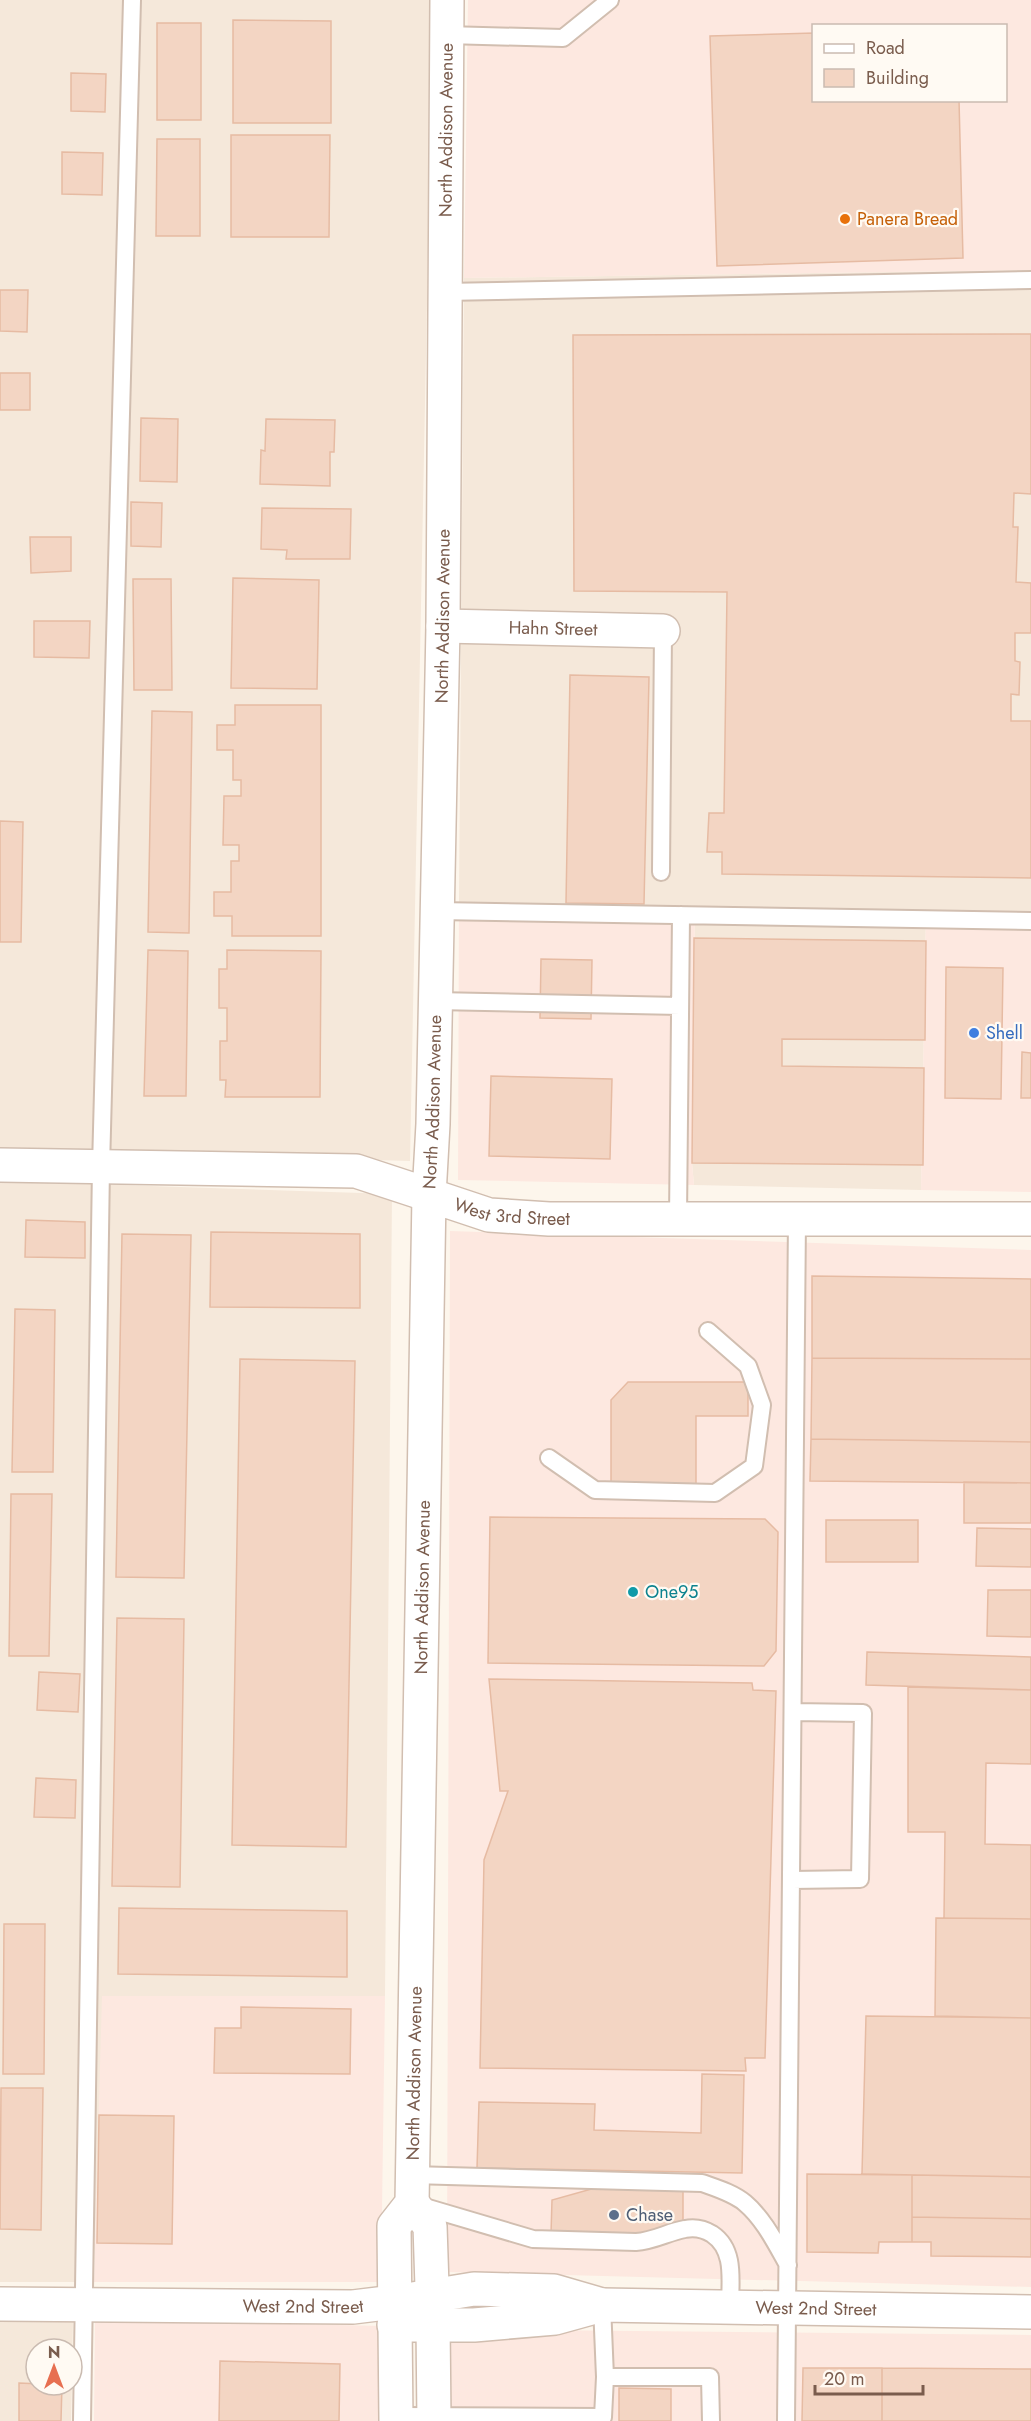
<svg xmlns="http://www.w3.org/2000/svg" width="1031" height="2421" font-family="Jost,sans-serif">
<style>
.residential{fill:#f5e8da}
.commercial{fill:#fde8e0;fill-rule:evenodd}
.building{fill:#f3d5c3;stroke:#e6bba3;stroke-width:1.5}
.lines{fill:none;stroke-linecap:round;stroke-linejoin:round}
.service-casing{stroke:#d1beb0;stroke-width:20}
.minor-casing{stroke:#d1beb0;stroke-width:36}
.tertiary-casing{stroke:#d1beb0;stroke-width:36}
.service{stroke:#fff;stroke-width:16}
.minor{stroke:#fff;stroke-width:33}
.tertiary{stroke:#fff;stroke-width:33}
.food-dot{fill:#e8710a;stroke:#fffaf3;stroke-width:2}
.shop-dot{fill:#3f7fe0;stroke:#fffaf3;stroke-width:2}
.culture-dot{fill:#0f9aa8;stroke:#fffaf3;stroke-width:2}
.service-dot{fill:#5c6f8a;stroke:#fffaf3;stroke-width:2}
.labels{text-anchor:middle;stroke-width:4.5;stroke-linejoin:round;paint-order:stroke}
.street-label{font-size:18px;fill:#7a5c4d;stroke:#fffaf3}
.food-label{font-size:18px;fill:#c56008;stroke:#fffaf3;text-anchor:start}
.shop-label{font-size:18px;fill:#366cbe;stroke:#fffaf3;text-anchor:start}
.culture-label{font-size:18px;fill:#0d838f;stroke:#fffaf3;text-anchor:start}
.service-label{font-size:18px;fill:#4e5e75;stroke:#fffaf3;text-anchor:start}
</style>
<rect width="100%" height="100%" fill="#fdf6ec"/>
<!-- residential -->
<path class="residential" d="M0 0H433L410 1161 0 1149Z
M1031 270V912L926 911 921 1190 694 1185 692 1163 695 906 459 902 464 278Z
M0 1181 392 1194 385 1996 103 1997 94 2282H0Z
M0 2319 73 2320 72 2371V2349H36V2385H72L71 2421H0Z"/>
<!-- commercial -->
<path class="commercial" d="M468 0H1031V270L464 278ZM814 26H1006V100H814Z
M459 902 695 906 692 1163 694 1185 458 1180Z
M926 910 1031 912V1192L921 1190Z
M450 1231 1031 1250V2287L447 2272Z
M102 1996H385L381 2282H94Z
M95 2320 383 2326 381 2421H94Z
M439 2329 1031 2335V2421H438Z"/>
<!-- building -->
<path class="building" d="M233 20 331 21V123H233Z
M157 23H201V120H157Z
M814 33V100H959L963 258 717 266 710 36Z
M71 73 106 74 105 112 71 111Z
M231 135H330L329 237H231Z
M157 139H200V236H156Z
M62 152 103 153 102 195 62 194Z
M0 290H28L27 332 0 331Z
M1031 334V494L1014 493 1013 527H1018L1016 582 1031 583V633H1015V661L1020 662 1019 695 1011 694V721H1031V878L722 874V852H707L709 813H724L727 592 574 591 573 335Z
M0 373H30V410H0Z
M141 418 178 419 177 482 140 481Z
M266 419 335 420 334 452H330V486L260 484 261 450 265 451Z
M131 502 162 503 161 547 131 546Z
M262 508 351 509 350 559H286L287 550 261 549Z
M30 537H71V571L31 573Z
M233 578 319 580 317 689 231 688Z
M133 579H171L172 690H134Z
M34 621H90L89 658 34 657Z
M570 675 649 677 644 904 566 903Z
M235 705H321V936H232V916H214V892H231V861H239V845H223L224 796H241V780H233V750H217V725H235Z
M152 711 192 712 189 933 148 932Z
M0 821 23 822 21 942H0Z
M694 938 926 941 925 1040 782 1039V1066L924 1068 923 1165 692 1163Z
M148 950 188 951 186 1096H144Z
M227 950 321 951 320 1097H225L226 1080H220V1041H227V1008H219V969H227Z
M541 959 592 960 591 1019 540 1018Z
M946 967 1003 968 1001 1099 945 1098Z
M1022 1052 1031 1053V1098H1021Z
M491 1076 612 1079 610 1159 489 1156Z
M26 1220 85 1222V1258L25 1257Z
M211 1232 360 1234V1308L210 1307Z
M122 1234 191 1235 184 1578 116 1577Z
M812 1276 1031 1279V1359L812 1358Z
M15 1309 55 1310 53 1472H12Z
M812 1358 1031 1359V1442L811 1439Z
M240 1359 355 1361 346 1847 232 1845Z
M628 1382H748V1416H696V1484H611V1400Z
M811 1439 1031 1442V1483L810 1481Z
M964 1482 1031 1483V1523H964Z
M11 1494H52L49 1656H9Z
M490 1517 765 1519 778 1532 776 1651 764 1666 488 1663Z
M826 1520H918V1562H826Z
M977 1528 1031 1529V1567L976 1566Z
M988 1590H1031V1637L987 1636Z
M117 1618 184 1619 180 1887 112 1886Z
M867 1652 1031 1657V1690L866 1685Z
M39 1672 80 1674 78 1712 37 1710Z
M489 1679 752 1683 753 1690 776 1691 765 2058H745L746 2071 480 2068 484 1860 508 1791H500Z
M908 1687 1031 1690V1764L986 1763 985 1844 1031 1845V1919L944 1918 945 1832H908Z
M36 1778 76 1780 75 1818 34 1817Z
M119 1908 347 1911V1977L118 1974Z
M936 1918 1031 1919V2018L935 2016Z
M4 1924H45L44 2074H3Z
M241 2007 351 2009 350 2074 214 2073 215 2028H241Z
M866 2016 1031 2018V2177L862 2174Z
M702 2074 744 2075 742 2173 477 2168 479 2102 595 2104 594 2130 701 2133Z
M1 2088H43L41 2230 0 2229Z
M99 2115 174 2116 172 2244 97 2243Z
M807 2174 912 2175V2242H879L878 2253 807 2252Z
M912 2175 1031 2177V2219L912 2217Z
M595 2188 683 2189V2224L640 2236 551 2234 552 2200Z
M912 2217 1031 2219V2257L931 2256V2242H912Z
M220 2361 340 2364 339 2421H219Z
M803 2368H882V2421H802Z
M882 2368 1031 2369V2421H882Z
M19 2383 62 2385 61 2421H19Z
M619 2388 671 2389V2421H619Z"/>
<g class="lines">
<!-- service casing -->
<g class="service-casing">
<path id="service" d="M446 35 563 38 610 0
M445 292 1031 280
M661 872 663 631
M437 911 1031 921
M435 1001 680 1006
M678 1219 681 915
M549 1458 595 1490 715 1493 754 1466 762 1405 748 1366 708 1331
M792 1880 860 1879 863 1713 793 1712
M412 2175 702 2183C716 2188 733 2193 745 2203 764 2219 776 2244 788 2265
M418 2205 533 2239 636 2242C654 2241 668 2232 685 2229 695 2227 704 2229 712 2234 736 2250 730 2281 730 2307
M602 2305 605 2377
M396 2416 603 2417 605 2377H710L711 2421
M82 2421 101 1167 132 0
M786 2421 797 1219"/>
</g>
<!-- minor casing -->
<g class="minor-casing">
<g id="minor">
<path id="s1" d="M443 626 663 631"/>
<path id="s2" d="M0 1165 356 1171 429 1195 433 1124 443 626 447 0"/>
<path id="s3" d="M0 2304 353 2307 394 2302"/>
<path d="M433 2324 434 2421"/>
</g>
</g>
<!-- tertiary casing -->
<g class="tertiary-casing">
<g id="tertiary">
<path d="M412 2203 430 2226 433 2317"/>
<path d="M394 2302 474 2289 554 2291 602 2305"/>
<path id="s4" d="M394 2325H474L555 2318 602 2305 1031 2312"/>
<path id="s5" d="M396 2421 394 2226 412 2203 429 1195 489 1215 549 1219H1031"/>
</g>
</g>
<!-- service -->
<use href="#service" class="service"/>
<!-- minor -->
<use href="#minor" class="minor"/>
<!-- tertiary -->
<use href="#tertiary" class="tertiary"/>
</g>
<!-- markers -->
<circle class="food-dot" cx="845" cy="219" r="6"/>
<circle class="shop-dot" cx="974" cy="1033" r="6"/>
<circle class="culture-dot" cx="633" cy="1592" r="6"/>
<circle class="service-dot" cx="614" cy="2215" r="6"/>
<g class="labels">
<!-- street labels -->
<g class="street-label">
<text dy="6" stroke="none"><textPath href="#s2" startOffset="1498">North Addison Avenue</textPath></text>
<text dy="6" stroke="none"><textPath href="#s2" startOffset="1012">North Addison Avenue</textPath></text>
<text dy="6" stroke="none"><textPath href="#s1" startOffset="110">Hahn Street</textPath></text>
<text dy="6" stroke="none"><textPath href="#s2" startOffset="526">North Addison Avenue</textPath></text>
<text dy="6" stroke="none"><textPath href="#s5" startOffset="1318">West 3rd Street</textPath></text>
<text dy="6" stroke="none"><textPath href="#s5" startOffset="840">North Addison Avenue</textPath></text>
<text dy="6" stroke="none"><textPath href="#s5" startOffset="354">North Addison Avenue</textPath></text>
<text dy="6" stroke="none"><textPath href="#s3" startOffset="303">West 2nd Street</textPath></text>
<text dy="6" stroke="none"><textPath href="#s4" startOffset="424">West 2nd Street</textPath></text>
</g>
<!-- food labels -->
<g class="food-label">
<text x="857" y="225">Panera Bread</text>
</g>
<!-- shop labels -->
<g class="shop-label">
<text x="986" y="1039">Shell</text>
</g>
<!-- culture labels -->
<g class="culture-label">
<text x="645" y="1598">One95</text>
</g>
<!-- service labels -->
<g class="service-label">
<text x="626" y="2221">Chase</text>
</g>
</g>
<!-- legend -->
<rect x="812" y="24" width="195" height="78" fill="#fffaf3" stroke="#cabbb1" stroke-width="1.5"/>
<rect x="824" y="44" width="30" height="9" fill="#ffffff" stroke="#cabbb1" stroke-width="1.5"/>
<text x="866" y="54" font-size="18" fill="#7a5c4d">Road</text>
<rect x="824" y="69" width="30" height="18" fill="#f3d5c3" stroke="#cabbb1" stroke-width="1.5"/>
<text x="866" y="84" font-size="18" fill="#7a5c4d">Building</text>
<!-- north arrow -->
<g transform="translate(54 2367)"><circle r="28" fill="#fffaf3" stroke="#cabbb1" stroke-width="1.5"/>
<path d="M0-4.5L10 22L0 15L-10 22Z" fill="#e76f51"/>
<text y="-9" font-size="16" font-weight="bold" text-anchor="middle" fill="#7a5c4d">N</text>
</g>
<!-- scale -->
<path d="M815 2385v9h108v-9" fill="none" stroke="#7a5c4d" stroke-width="3"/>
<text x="824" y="2385" font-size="18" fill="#7a5c4d" stroke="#fffaf3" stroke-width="4.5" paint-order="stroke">20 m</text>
</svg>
